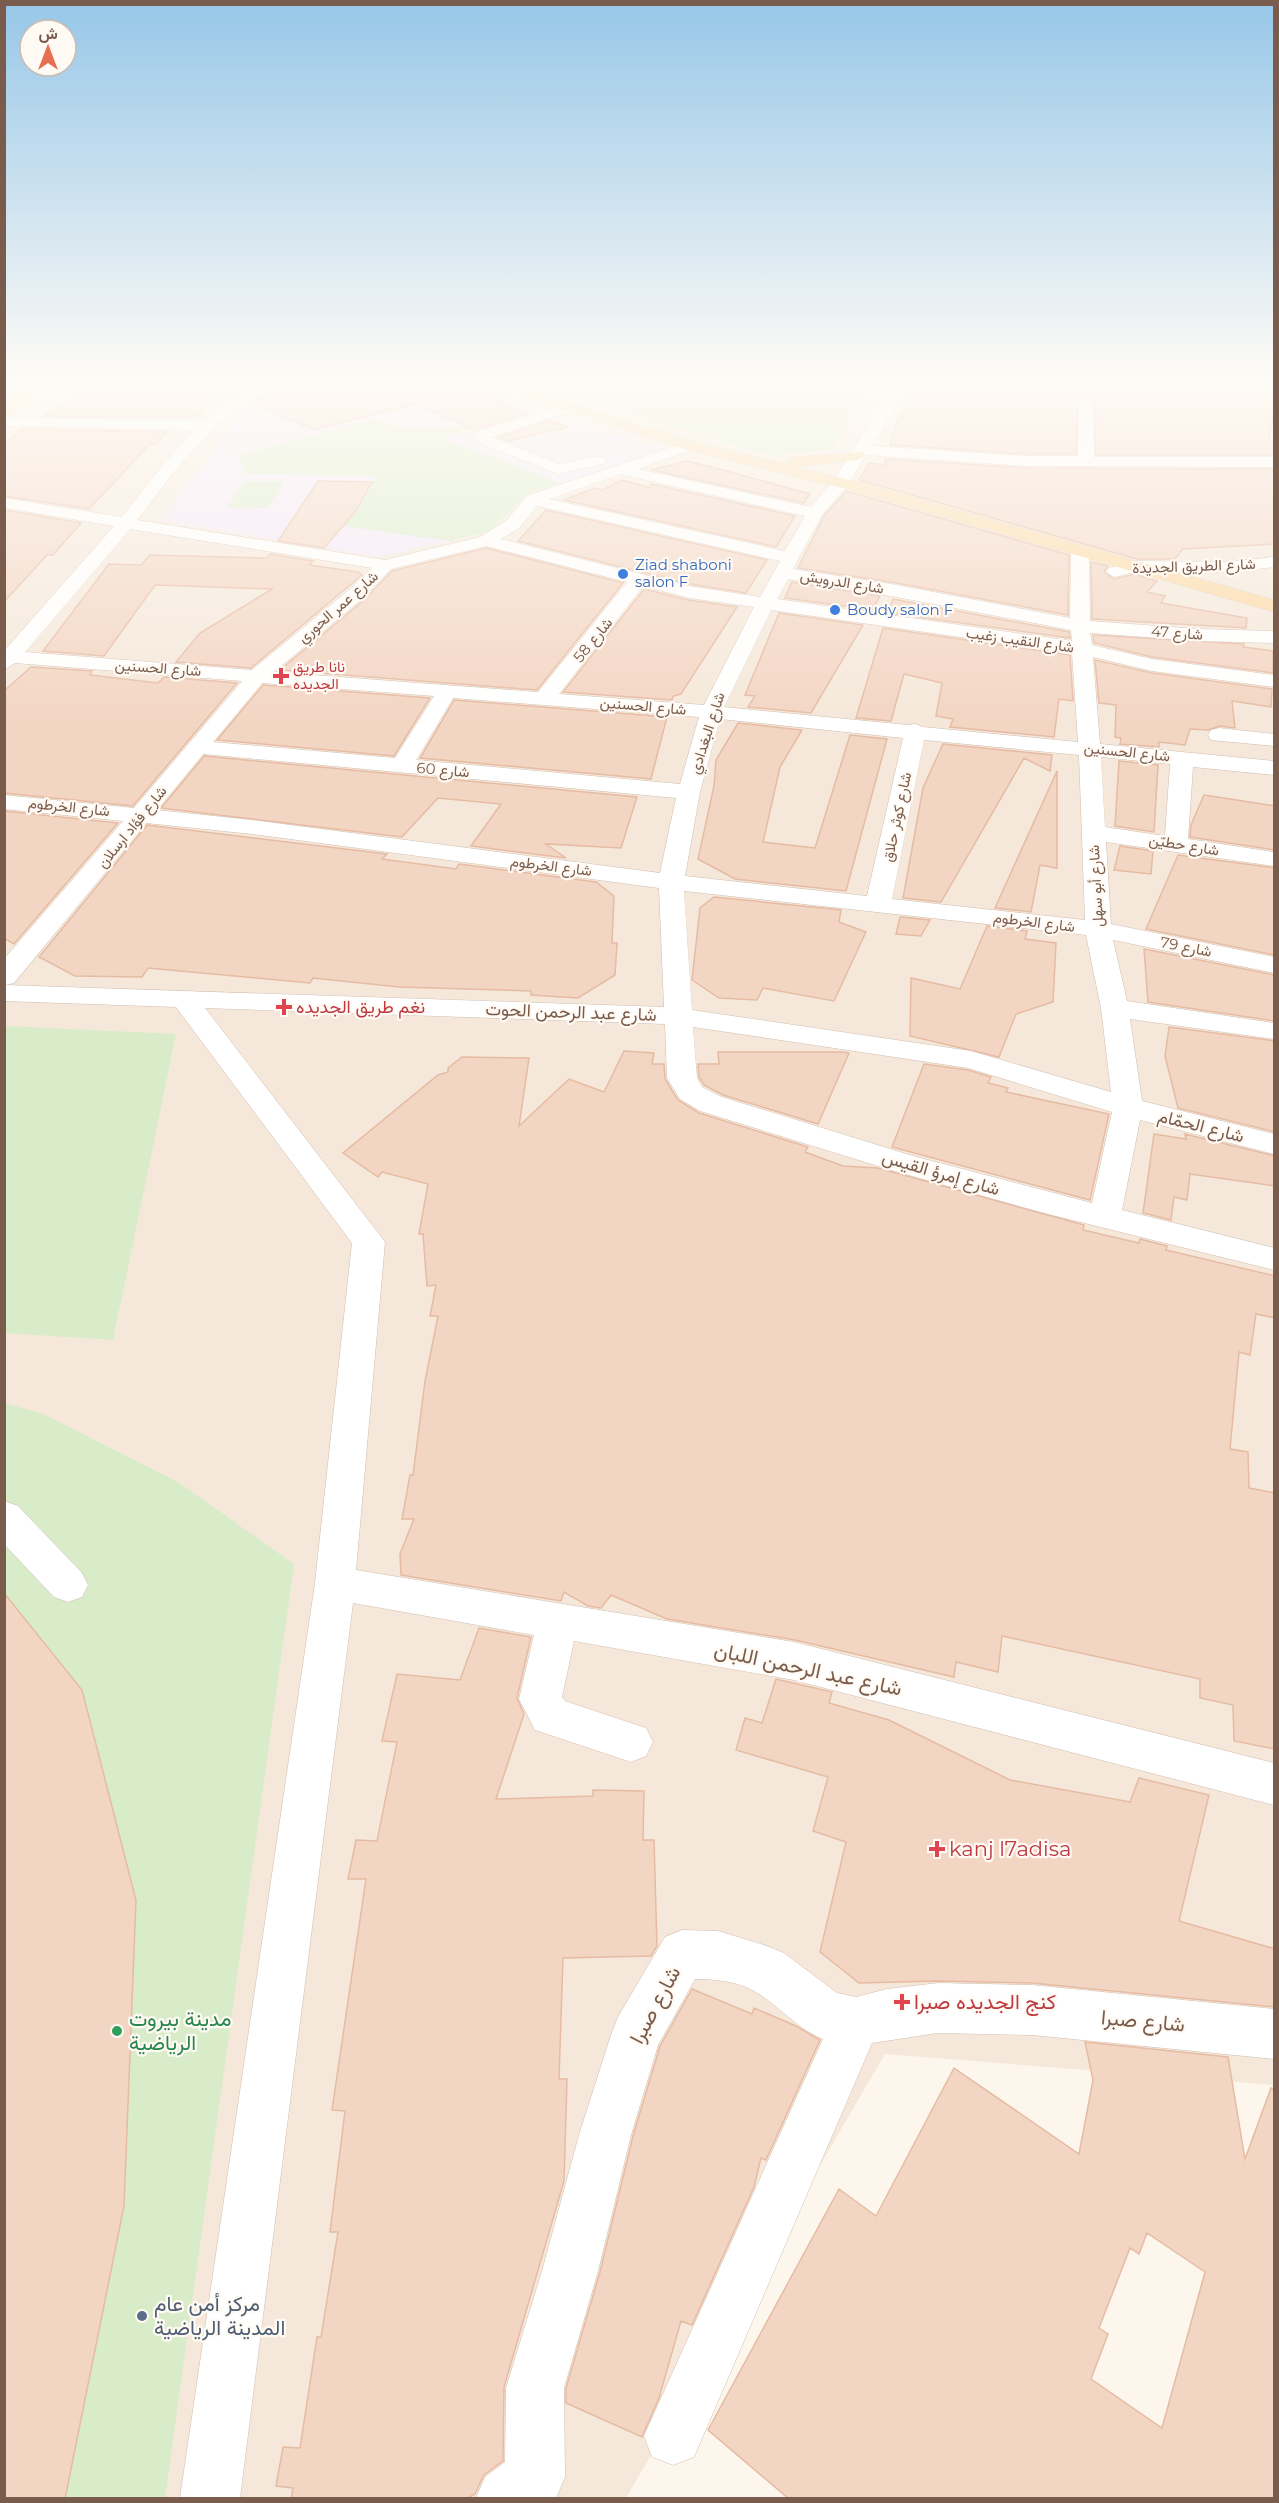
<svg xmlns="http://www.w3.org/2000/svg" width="1279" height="2503" font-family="Montserrat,Vazirmatn,sans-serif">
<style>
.residential{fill:#f5e8da}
.education{fill:#f3e8fa}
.green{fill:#d8ecc9}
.building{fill:#f3d5c3;stroke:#e6bba3;stroke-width:1.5;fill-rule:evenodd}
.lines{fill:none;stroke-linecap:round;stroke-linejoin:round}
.minor-casing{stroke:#d1beb0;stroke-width:1}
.major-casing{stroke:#dad1cd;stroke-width:1}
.highway-casing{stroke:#dad1cd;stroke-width:1}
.minor{fill:#fff;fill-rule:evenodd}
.major{fill:#fbd9a5;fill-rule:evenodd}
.highway{fill:#f7b7a3;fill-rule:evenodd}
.shop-dot{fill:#3f7fe0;stroke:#fffaf3;stroke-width:2}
.health-dot{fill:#e0444e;stroke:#fffaf3;stroke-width:2}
.leisure-dot{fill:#2e9e5b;stroke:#fffaf3;stroke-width:2}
.service-dot{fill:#5c6f8a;stroke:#fffaf3;stroke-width:2}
.labels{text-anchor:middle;stroke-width:4.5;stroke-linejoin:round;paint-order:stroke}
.far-shop-label{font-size:15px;fill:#366cbe;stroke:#fffaf3;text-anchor:start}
.far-street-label{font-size:15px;fill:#7a5c4d;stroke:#fffaf3}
.far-health-label{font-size:15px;fill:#be3a42;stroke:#fffaf3;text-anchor:start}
.health-label{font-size:18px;fill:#be3a42;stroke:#fffaf3;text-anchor:start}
.street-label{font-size:18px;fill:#7a5c4d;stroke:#fffaf3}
.near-street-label{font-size:21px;fill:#7a5c4d;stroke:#fffaf3}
.near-health-label{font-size:21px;fill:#be3a42;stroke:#fffaf3;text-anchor:start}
.near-leisure-label{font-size:21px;fill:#27864d;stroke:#fffaf3;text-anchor:start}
.near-service-label{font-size:21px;fill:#4e5e75;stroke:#fffaf3;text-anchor:start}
</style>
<rect width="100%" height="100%" fill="#fdf6ec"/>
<!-- residential -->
<path class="residential" d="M5 375H1274V2085L885 2054 626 2498H5Z"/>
<!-- education -->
<path class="education" d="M318 375H434L663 451 529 493 487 532 380 557 161 521 245 406 288 383Z"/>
<!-- green -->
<path class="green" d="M558 375H876L831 449 771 455 543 389Z
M494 417 506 421 441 438C480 455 522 465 560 483L529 493 487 532 449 541 309 521 313 513 353 514 376 476 245 474 239 455 373 419 400 428 459 426Z
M245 481H284L268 508 227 507Z
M5 1026 176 1034 113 1340 5 1333Z
M4 1403 43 1414 178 1482 294 1564 165 2498H5Z"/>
<!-- building -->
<path class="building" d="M120 375H275L249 386 235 396 221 391 197 415 184 418 44 416Z
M304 375H459L507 393 497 401 529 413 480 428 477 431 415 404 314 430 251 403Z
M922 379 1148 387 1147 384 1269 387 1275 400 1269 441 1275 448V455H1096L1095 403 1087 397 1077 403 1076 454H1026L890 445 895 426Z
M550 420 568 427 508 441 498 437Z
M22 429 167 432 156 444H150L89 509 4 496V444Z
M886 459 1026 468 1275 469V544L1183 549 1175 559H1137L859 480 869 463 884 465Z
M687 461 723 470 810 494 804 503 651 470Z
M622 480 651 488V484L795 516 776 547 564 500 595 488 603 490Z
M318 481 372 482 355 512 324 548 278 541Z
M846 491 1069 555 1068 615 891 582 798 568 824 516Z
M4 510 81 523 53 555H47L4 602Z
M546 510 767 560 746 593 689 584 518 541Z
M486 548 623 583 537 690 280 670 364 600 392 571Z
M270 554 313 561 309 565 358 572 362 575 251 668 176 662 200 633 272 589 155 585 104 656 43 651 109 564 141 565 150 555 267 558Z
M1091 562 1108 566 1104 572 1114 579 1135 574 1157 581 1147 592 1165 596 1161 603 1247 618 1246 628 1092 619Z
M792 582 880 596 872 610 785 598Z
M644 589 688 600 737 607 681 694 673 696 672 700 563 692Z
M893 599 1069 632 1070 638 888 613Z
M779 613 863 625 811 713 748 707 755 696 745 695Z
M883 628 1070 655 1073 701 1059 699 1054 737 950 727 953 719 936 716 942 683 904 674 891 721 856 718Z
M1093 635 1244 644 1243 647 1273 651V673L1152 657 1094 643Z
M1095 660 1152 673 1272 689 1271 707 1232 701 1235 728 1219 726 1209 730 1190 729 1185 745 1159 742V747L1120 744 1121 738 1115 737 1116 705 1099 703Z
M31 667 92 671 90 675 158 683 164 677 237 683 133 806 4 793V691Z
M263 685 430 698 394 756 217 740Z
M454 700 667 717 651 779 420 758Z
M738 723 802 730 780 767 763 842 815 848 850 735 887 739 846 891 735 879 698 859 714 786 716 760Z
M943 744 1052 755 1050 771 1024 758 941 902 903 898 923 788Z
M204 756 637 797 621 848 546 844 566 858 471 846 501 804 438 798 402 837 161 808Z
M1119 761 1158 765 1154 832 1115 826Z
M1057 771V868L1040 865 1031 912 995 908Z
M1204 795 1275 806V850L1190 837 1191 825Z
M4 811 118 823 14 944 4 938Z
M147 825 387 854 382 859 456 869 459 864 596 882 614 896 612 943H617L615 975 578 998 531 995V991L399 987 313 978 310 983 148 968 142 977 75 976 39 957Z
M1120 846 1153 851 1151 874 1114 870Z
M1178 855 1275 868V955L1146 929Z
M714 897 841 910 839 922 866 932 834 1001 763 988 757 1000 719 998 692 980 700 908Z
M900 917 930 920 921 936 896 934Z
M987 926 1027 931 1025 939 1056 943 1053 1002 1016 1014 999 1057 910 1036 911 978 960 989Z
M1144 949 1275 975V1021L1148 1002Z
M1169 1027 1275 1041V1132L1178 1108 1165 1056Z
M624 1051 654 1053 652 1064H664L665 1079 678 1100 699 1113 808 1147 805 1152 843 1166 878 1168 1084 1225 1083 1230 1139 1243 1140 1239 1167 1246 1166 1250 1275 1276V1318L1256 1314 1250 1355 1239 1352 1230 1449 1248 1452 1249 1488 1275 1493V1749L1234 1741 1233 1705 1200 1698V1679L1002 1636 998 1672 956 1662 954 1677 795 1640 667 1619 611 1595 601 1608 588 1606 564 1592 561 1601 401 1575 400 1554 414 1519H402L410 1475H413L425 1381 438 1316H430L436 1285 427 1286 423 1234H419L428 1184 382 1172 378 1177 343 1153 438 1075 448 1072V1068L462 1057 529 1058 519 1126 569 1079 604 1092Z
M718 1052H843L849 1053 818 1124 723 1095 704 1085 699 1077 698 1064H719Z
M924 1064 968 1070 991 1077 988 1083 1008 1088 1006 1092 1109 1114 1090 1200 892 1147Z
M1154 1134 1186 1139 1185 1134 1275 1156V1186L1190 1174 1187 1200 1174 1197 1171 1220 1143 1213Z
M4 1593 82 1690 136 1900 124 2206 65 2499H4Z
M479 1628 531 1637 517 1698 524 1714 496 1799 593 1796V1790L644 1791 643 1840H654L657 1946 651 1956 563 1958 559 2079H567L564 2181 504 2387 503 2461 484 2475 475 2494 466 2499H291L293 2488 276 2486 283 2447 300 2448 317 2337H321L338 2232H330L345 2111 332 2110 366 1879H348L356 1840 377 1841 397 1742 382 1741 397 1674 460 1680Z
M776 1679 832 1692 829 1703 889 1720 1010 1780 1130 1802 1139 1778 1209 1795 1179 1921 1275 1949V2007L1032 1983 938 1981 859 1983 820 1952 846 1842 813 1831 828 1777 736 1750 745 1718 762 1723Z
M692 1989 752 2014 754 2008 796 2026 820 2040 766 2160 761 2158 754 2187 692 2325 681 2321 659 2398 642 2437 566 2403V2388L600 2272 633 2136 660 2046Z
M1085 2042 1228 2057 1245 2159 1271 2088 1275 2089V2499H789L708 2430 839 2189 876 2216 954 2068 1079 2154 1093 2080ZM1147 2233 1205 2272 1162 2428 1091 2379 1108 2334 1099 2328 1130 2248 1139 2254Z"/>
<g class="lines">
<!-- minor casing -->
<g class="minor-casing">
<path id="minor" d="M282 375H302L260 394 218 423 173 473 137 520 385 560 480 537 507 520 527 496 689 441 694 443 697 446 694 449 638 469 811 507 835 479 900 375H914L872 446 1026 456H1078L1079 403 1086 399 1093 403 1094 457H1274V467L1026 466 866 455 848 485 822 515 793 569 891 584 1070 618 1071 550 1080 545 1089 550 1090 621 1199 629 1274 631V643L1199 641 1090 633 1092 645 1152 659 1274 675V687L1152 671 1093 657 1100 744 1274 761V775L1193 767 1188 839 1274 852V866L1106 842 1111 924 1274 957V973L1113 940 1127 1001 1274 1023V1039L1130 1019 1142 1101 1274 1134V1154L1140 1120 1122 1210 1274 1248V1270L1044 1213 891 1170 700 1111 680 1099 667 1078 665 1024 205 1008 385 1242 356 1570 794 1642 1274 1763V1805L794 1680 574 1641 562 1697 565 1701 646 1728 653 1742 646 1756 631 1762 535 1730 519 1699 534 1635 353 1603 240 2498H180L315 1583 352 1243 176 1007 4 1001V959L123 821 4 809V795L134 808 242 681 15 663 4 670V651L114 526 4 508V498L122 517 161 467 195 430 4 426V418L203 421 250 388ZM621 474 623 475 805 516 785 551 549 499ZM537 506 780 561 760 597 689 586 501 539 519 528ZM130 529 372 568 349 590 252 670 25 652ZM486 546 627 582 538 692 274 672 363 598 391 569ZM788 579 891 596 1071 630 1072 641 777 599ZM643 586 689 598 754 607 704 705 559 694ZM771 610 1072 653 1078 742 923 727 915 724 908 725 724 707ZM262 683 434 696 395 758 213 742ZM453 698 699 717 680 784 416 760ZM720 719 903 738 867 896 685 876 700 792ZM924 740 1079 755 1085 920 892 899ZM203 754 676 798 660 873 252 820 157 810ZM1101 757 1170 764 1165 836 1105 827ZM146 823 252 834 659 888 664 1007 5 985 14 983ZM684 891 1086 935 1101 1008 1111 1092 971 1051 692 1010ZM693 1027 968 1068 1112 1112 1092 1203 913 1156 722 1097 702 1087 697 1078Z
M530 375H546L522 396H512V390Z
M1087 375H1274V383L1094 379Z
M567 404 574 408 572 411 491 437 559 464 598 456 604 458 606 461 604 464 558 474 477 442 474 439 481 430Z
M1274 557V567L1228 572 1138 571 1115 577 1106 572 1109 568 1137 561 1228 562Z
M1219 728 1274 734V746L1211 740 1208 735 1211 730Z
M4 1501 18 1506 82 1573 88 1585 82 1597 68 1602 54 1597 4 1544Z
M682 1930 718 1931 767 1946 784 1953 837 1993 856 1997 887 1989 938 1983 1032 1985 1274 2009V2059L1032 2035 938 2033 872 2043 694 2457 673 2465 652 2457 644 2436 823 2039C796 2028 779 2005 754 1991 737 1981 714 1979 695 1979L658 2045 631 2135 598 2271 564 2388 565 2477 556 2498H476L485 2477 505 2462 506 2388 542 2271 579 2135 611 2035 618 2017 665 1937Z"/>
</g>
<!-- major casing -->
<g class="major-casing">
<path id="major" d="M37 375H52L9 418 4 419V406Z
M461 375H484L694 442 788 465 786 462 788 459 794 457 864 452 866 455 858 460 795 467 858 482 1274 600V612L847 489 684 449Z"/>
</g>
<!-- highway casing -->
<g class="highway-casing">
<path id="highway" d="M6 375H22L4 389Z"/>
</g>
<!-- minor -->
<use href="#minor" class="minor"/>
<!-- major -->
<use href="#major" class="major"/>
<!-- highway -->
<use href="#highway" class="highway"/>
</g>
<!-- sky -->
<linearGradient id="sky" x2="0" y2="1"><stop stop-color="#97c7e8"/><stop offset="0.52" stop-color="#fefbf6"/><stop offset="1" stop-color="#fefbf6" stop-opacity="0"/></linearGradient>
<rect width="1279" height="726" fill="url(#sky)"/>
<!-- markers -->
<g class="shop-dot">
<circle cx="623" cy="574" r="6"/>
<circle cx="835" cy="610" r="6"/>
</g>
<g class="health-dot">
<path d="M278 667h6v6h6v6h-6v6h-6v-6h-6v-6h6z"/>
<path d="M281 998h6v6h6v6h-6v6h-6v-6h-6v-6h6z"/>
<path d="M934 1840h6v6h6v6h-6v6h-6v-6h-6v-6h6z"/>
<path d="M899 1993h6v6h6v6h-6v6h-6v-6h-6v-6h6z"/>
</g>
<circle class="leisure-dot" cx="117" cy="2031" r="6"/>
<circle class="service-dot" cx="142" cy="2316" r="6"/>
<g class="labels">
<!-- far-shop labels -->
<g class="far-shop-label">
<text x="635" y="570">Ziad shaboni<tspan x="635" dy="17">salon F</tspan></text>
<text x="847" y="615">Boudy salon F</text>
</g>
<!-- far-street labels -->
<g class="far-street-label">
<text transform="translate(1194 566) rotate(-2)" y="5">شارع الطريق الجديدة</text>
<text transform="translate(842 582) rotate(9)" y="5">شارع الدرويش</text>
<text transform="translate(338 607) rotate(-41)" y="5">شارع عمر الحوري</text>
<text transform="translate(1177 633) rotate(4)" y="5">شارع 47</text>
<text transform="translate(593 640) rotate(-51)" y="5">شارع 58</text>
<text transform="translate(1020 640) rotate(8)" y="5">شارع النقيب زغيب</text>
<text transform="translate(158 668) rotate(4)" y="5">شارع الحسنين</text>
<text transform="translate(643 706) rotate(5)" y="5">شارع الحسنين</text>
<text transform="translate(707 733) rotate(-72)" y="5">شارع البغدادي</text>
<text transform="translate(1127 752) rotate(6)" y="5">شارع الحسنين</text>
<text transform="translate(443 770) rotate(5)" y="5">شارع 60</text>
<text transform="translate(69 807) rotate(6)" y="5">شارع الخرطوم</text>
<text transform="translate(897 817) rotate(-78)" y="5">شارع كوثر حلاق</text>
<text transform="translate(132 827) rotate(-51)" y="5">شارع فؤاد ارسلان</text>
<text transform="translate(1184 845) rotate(9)" y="5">شارع حطيّن</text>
<text transform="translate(551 866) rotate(7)" y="5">شارع الخرطوم</text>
<text transform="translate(1096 886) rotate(-93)" y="5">شارع أبو سهل</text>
<text transform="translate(1034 922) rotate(7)" y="5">شارع الخرطوم</text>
<text transform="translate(1186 947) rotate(11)" y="5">شارع 79</text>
</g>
<!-- far-health labels -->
<g class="far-health-label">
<text x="293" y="672">نانا طريق<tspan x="293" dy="17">الجديده</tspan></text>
</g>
<!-- health labels -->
<g class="health-label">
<text x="296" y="1013">نغم طريق الجديده</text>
</g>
<!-- street labels -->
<g class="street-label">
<text transform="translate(571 1012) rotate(2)" y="6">شارع عبد الرحمن الحوت</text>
<text transform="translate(1201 1126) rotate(14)" y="6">شارع الحمّام</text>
<text transform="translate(941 1173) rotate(16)" y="6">شارع إمرؤ القيس</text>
</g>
<!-- near-street labels -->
<g class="near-street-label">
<text transform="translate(808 1669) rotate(12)" y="7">شارع عبد الرحمن اللبان</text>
<text transform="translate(655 2005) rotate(-62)" y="7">شارع صبرا</text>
<text transform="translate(1143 2021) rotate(5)" y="7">شارع صبرا</text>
</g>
<!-- near-health labels -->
<g class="near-health-label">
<text x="949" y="1856">kanj l7adisa</text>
<text x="914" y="2009">كنج الجديده صبرا</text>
</g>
<!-- near-leisure labels -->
<g class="near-leisure-label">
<text x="129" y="2026">مدينة بيروت<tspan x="129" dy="24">الرياضية</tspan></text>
</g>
<!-- near-service labels -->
<g class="near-service-label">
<text x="154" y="2311">مركز أمن عام<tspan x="154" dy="24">المدينة الرياضية</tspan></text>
</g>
</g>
<!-- border -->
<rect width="1279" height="2503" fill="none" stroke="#7a5c4d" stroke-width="12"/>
<!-- north arrow -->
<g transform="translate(48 48)"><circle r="28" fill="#fffaf3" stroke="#cabbb1" stroke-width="1.5"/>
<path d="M0-4.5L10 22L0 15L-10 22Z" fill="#e76f51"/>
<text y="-9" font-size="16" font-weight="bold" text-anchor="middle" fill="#7a5c4d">ش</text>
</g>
</svg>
